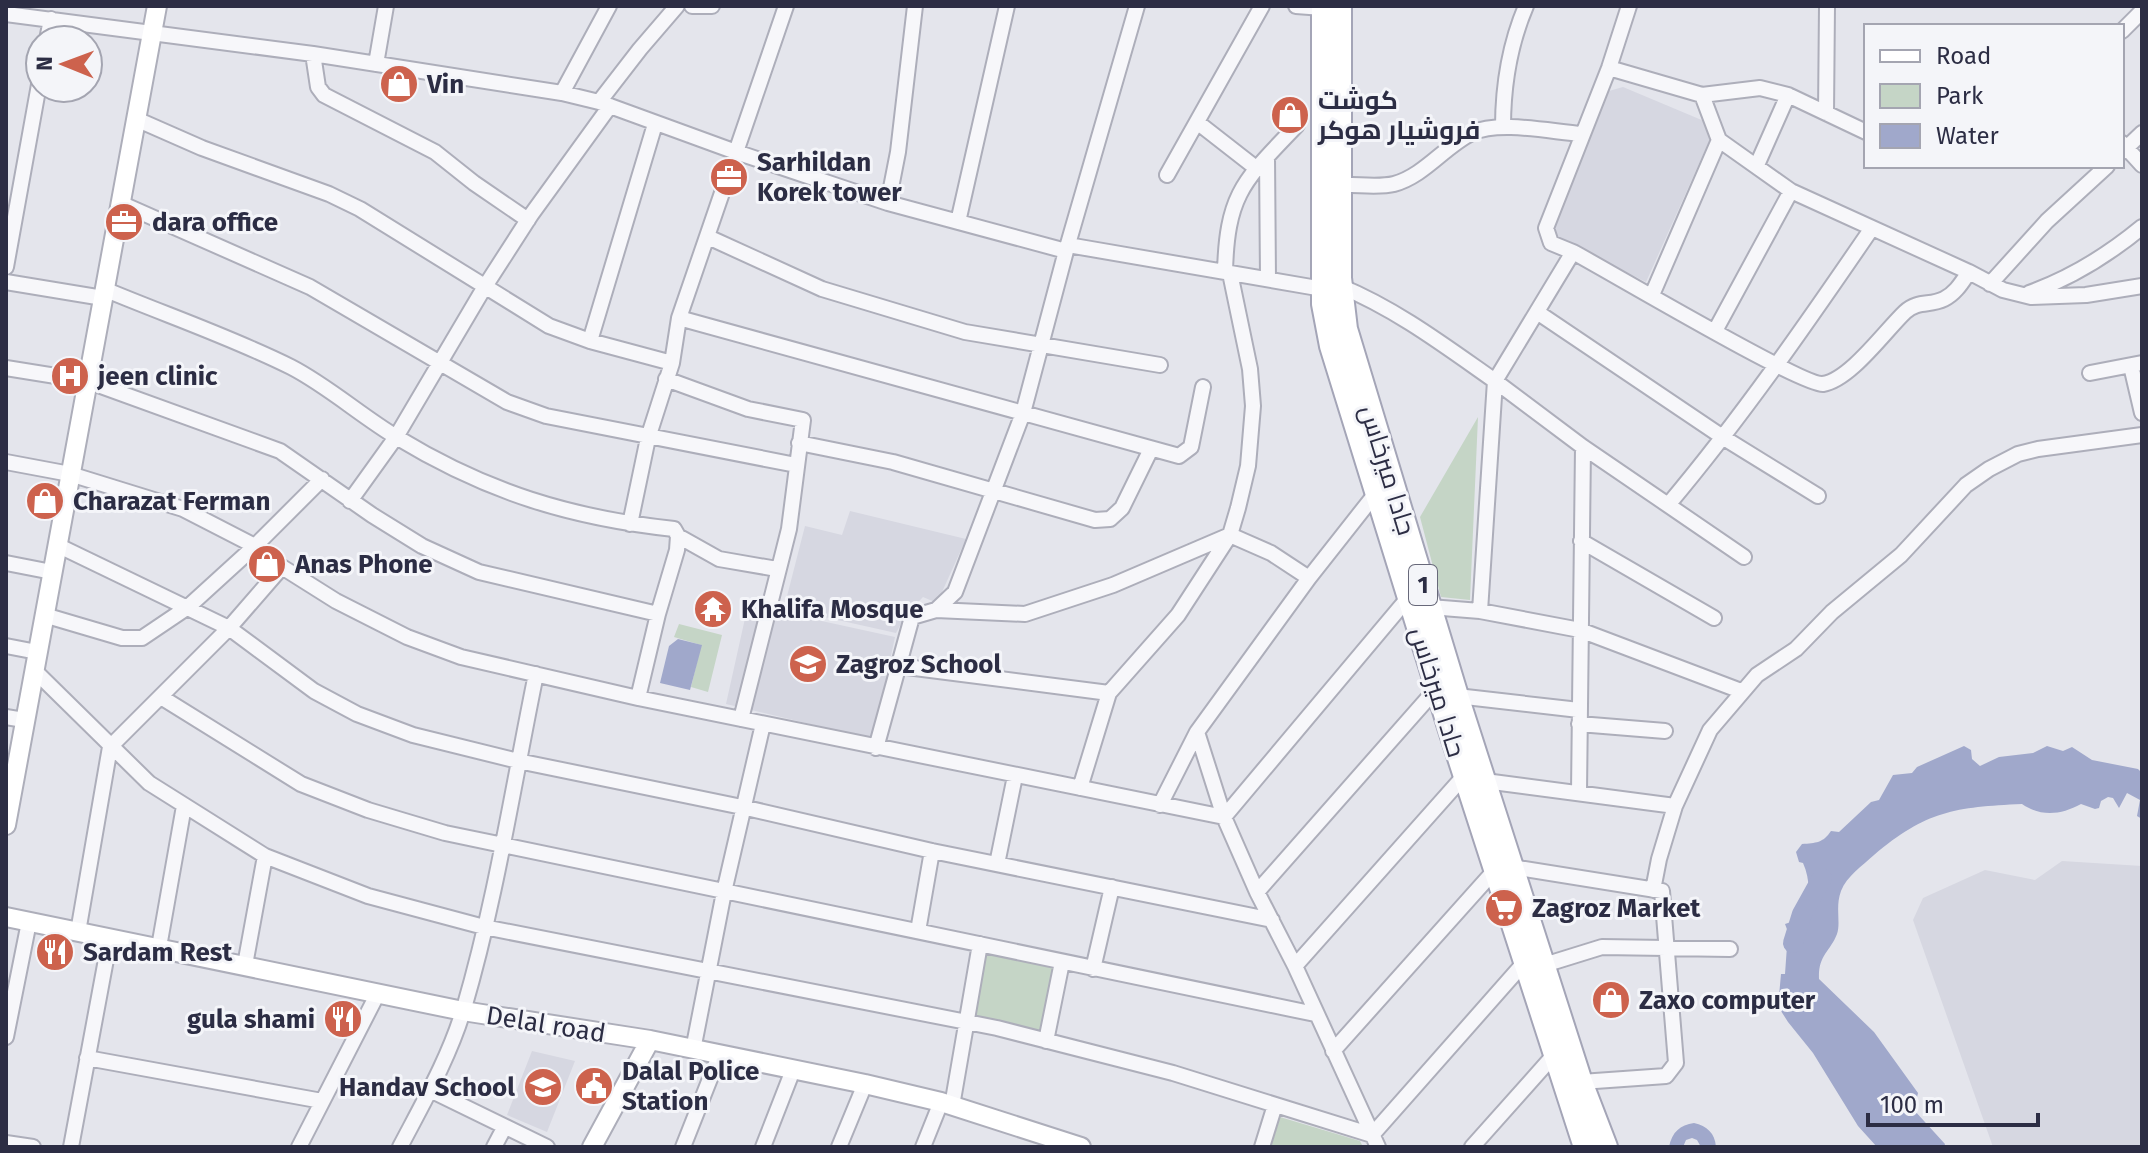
<svg xmlns="http://www.w3.org/2000/svg" width="2148" height="1153" font-family="'Fira Sans',Cairo,sans-serif">
<style>
.built{fill:#d6d7e1}
.green{fill:#c5d5c6}
.water{fill:#a0a8cb}
.lines{fill:none;stroke-linecap:round;stroke-linejoin:round}
.river{stroke:#a0a8cb;stroke-width:20}
.street-casing{stroke:#adaeba;stroke-width:18}
.secondary-casing{stroke:#adaeba;stroke-width:22}
.primary-casing{stroke:#a4a5b7;stroke-width:26}
.street{stroke:#f7f7fa;stroke-width:14}
.secondary{stroke:#fff;stroke-width:18}
.primary{stroke:#fff;stroke-width:22}
.labels{text-anchor:middle;stroke-width:6;stroke-linejoin:round;paint-order:stroke}
.shield{fill:#f4f5f9;stroke:#68697a;stroke-width:2}
.shield-label{font-size:24px;font-weight:bold;fill:#2c2d44}
.poi-label{font-size:26px;font-weight:bold;fill:#2c2d44;stroke:#f4f5f9;text-anchor:start}
.street-label{font-size:26px;fill:#2c2d44;stroke:#f4f5f9}
</style>
<rect width="100%" height="100%" fill="#e4e5ec"/>
<!-- built -->
<path class="built" d="M1623 87 1704 121 1711 137 1646 282 1551 235 1609 91Z
M850 511 966 539 937 603 923 597 905 616 896 633 784 608 805 526 842 535Z
M748 605 895 637 873 739 726 704Z
M2062 861 2142 866V1147H1993L1913 920 1923 898 1985 870 2035 880Z
M532 1051 575 1061 547 1132 507 1115Z"/>
<!-- green -->
<path class="green" d="M1478 417 1470 600 1441 597 1420 517Z
M679 624 722 635 708 692 691 687 701 645 674 637Z
M987 948 1063 967 1046 1035 973 1019Z
M1280 1117 1360 1141 1363 1147H1271Z"/>
<!-- water -->
<path class="water" d="M678 639 702 645 690 690 660 683 669 646Z
M1964 746 1971 750 1972 759 1980 766 1999 757 2033 753 2047 746 2063 751 2072 747 2092 760 2138 769 2142 773V819L2137 816 2140 800 2127 793 2119 808 2113 798 2108 797 2101 801 2099 808 2095 809 2081 804C2061 815 2041 817 2022 804 1955 807 1926 811 1874 855 1862 866 1847 876 1841 891 1835 907 1841 923 1837 934 1830 952 1818 955 1819 979L1874 1032 1918 1093 1914 1110 1945 1144 1944 1147H1877L1858 1126 1813 1053 1788 1022 1781 1011 1779 996 1781 974H1785L1788 932 1785 924 1800 919C1811 903 1811 881 1803 863L1799 862 1796 852 1802 844C1816 843 1823 843 1831 831L1839 832 1871 802 1879 800 1893 775 1912 773 1917 767Z
M1694 1123C1707 1126 1715 1133 1716 1147H1701L1697 1140 1692 1138 1686 1140 1683 1147H1669C1672 1132 1680 1125 1694 1123Z"/>
<g class="lines">
<!-- river -->
<path class="river" d="M1793 943 1802 914 1822 878"/>
<!-- street casing -->
<g class="street-casing">
<path id="street" d="M692 6H712
M1296 6 1323 8
M1629 6 1609 68 1546 228 1551 243 1573 252C1607 270 1802 386 1823 384 1850 380 1885 331 1905 312 1918 300 1930 306 1944 299 1956 293 1962 282 1969 272
M6 14 313 54 562 93 599 102 736 152 786 6
M2122 31 2142 11
M47 40 51 19
M313 54 318 87 324 95 435 152 474 183 528 220
M376 64 386 6
M1609 68 1702 95 1760 88 1788 95 1866 132
M562 93 609 6
M1702 95 1719 140
M599 102 640 49 677 6
M1826 113 1827 6
M136 119 202 148 329 194 360 209 549 326 590 341 672 363
M1197 122 1256 168
M1503 127C1503 84 1509 46 1526 6
M2122 143 2142 165
M2122 152 2142 133
M1267 157 1268 279
M1757 165 1788 95
M1167 175 1262 6
M1338 185C1356 184 1378 188 1394 184 1424 176 1445 146 1472 133 1499 120 1552 132 1582 134
M120 203 310 287 507 402 546 416 796 465
M888 203 898 152 915 6
M958 222 1007 6
M708 237 822 289 965 332 1160 365
M1068 245 1323 289
M6 267 40 79
M1225 272C1227 192 1245 180 1297 125
M6 282 103 298
M1990 284 2047 221 2107 166
M1340 286C1396 309 1445 346 1495 381L1573 252
M104 289C166 315 231 337 291 367 328 386 361 416 398 438 487 492 571 518 674 529L678 536 677 550 658 614 638 698
M2029 293C2071 278 2108 255 2142 227
M1652 295 1719 140 1791 191 1969 272 2003 290 2031 297 2086 295 2142 286
M1537 312 1724 438 1818 496
M679 318 1179 456 1191 447 1203 387
M1715 331 1791 191
M590 341 655 124
M2131 366 2142 413
M6 368 87 381 280 451 372 515 422 546 479 572 658 614
M2090 373 2142 363
M666 379 748 409 803 420 789 529 741 719
M799 443 893 462 1095 520 1110 519 1122 508 1151 449
M6 462 70 474 183 509 255 546 282 567 336 601 407 637 461 657 638 698 1224 817 1408 598
M1376 493 1309 578 1197 732 1224 817 1257 892 1295 966 1378 1147
M350 501 396 437 484 288 531 215 610 106
M1668 505 1744 557
M630 524 648 438 672 363 679 318 736 152 888 203 1066 251
M678 536 719 559 777 569
M1581 541 1714 618
M57 545 229 628 314 691 357 714 413 735 518 761 742 807 932 851 1272 920
M6 563 52 572
M1430 607 1480 611 1580 630 1741 691
M936 610 1025 614 1113 585 1230 535 1271 553 1309 578
M1480 611 1495 381 1583 447 1668 505C1742 417 1807 323 1872 228
M44 615 122 638H142L188 607 255 546 322 479
M6 646 37 652
M899 666 1109 693
M34 670 149 783 265 856 368 896 484 927 997 1028 1173 1073 1372 1135 1524 963
M1457 696 1579 710
M161 697 301 784 368 810 445 833 1315 1014
M6 717 24 720
M1579 724 1665 731
M876 748 912 617 936 610 955 592 1023 413 1066 251 1137 6
M1485 781 1675 806
M1080 788 1109 693 1178 615 1230 535 1238 508 1248 466 1253 406 1250 369 1230 273
M1579 792 1583 447
M1160 805 1197 732
M997 864 1015 776
M1512 867 1662 891 1676 1063 1666 1076 1581 1082
M1653 890 1659 859 1675 806 1710 730 1757 675 1796 649 1832 612 1901 555 1966 485 1989 469 2018 454 2038 449 2142 435
M1257 892 1437 688
M918 931 932 851
M78 932 110 747 229 628 282 567
M159 947 184 806
M245 965 265 856
M1544 965 1602 947 1730 949
M1295 966 1464 776
M1093 969 1112 887
M6 1037 29 922
M1046 1041 1062 962
M693 1050 724 892 763 724
M1333 1051 1495 870
M87 1058 322 1101
M430 1090 547 1147
M952 1106 980 944
M6 1143 33 1147
M71 1147 110 938
M299 1147 378 993
M400 1147C423 1103 450 1056 464 1008 496 899 513 786 536 674
M494 1147 504 1128
M683 1147 719 1056
M763 1147 793 1070
M839 1147 865 1084
M923 1147 941 1102
M1262 1147 1275 1105
M1472 1147 1554 1055"/>
</g>
<!-- secondary casing -->
<g class="secondary-casing">
<path id="secondary" d="M6 825 157 6
M6 917 463 1011 650 1040 865 1084 941 1102 1081 1147
M592 1147 650 1040"/>
</g>
<!-- primary casing -->
<g class="primary-casing">
<path id="primary" d="M1323 6V304L1331 346 1449 727 1585 1147
M1340 6V278L1346 329 1457 696 1581 1082 1606 1147"/>
</g>
<!-- street -->
<use href="#street" class="street"/>
<!-- secondary -->
<use href="#secondary" class="secondary"/>
<!-- primary -->
<use href="#primary" class="primary"/>
</g>
<!-- icons -->
<defs>
<g id="shop-disc" transform="scale(2)"><circle r="9.5" fill="#cd624d" stroke="#f4f5f9"/><path d="M-5-2.5h2.3a2.7 3.5 0 0 1 5.4 0H5L5.5 6h-11ZM-1.5-2.5h3a1.5 2.3 0 0 0-3 0Z" fill="#fff"/></g>
<g id="office-disc" transform="scale(2)"><circle r="9.5" fill="#cd624d" stroke="#f4f5f9"/><path d="M-6-3h4V-5.5h4V-3h4V5H-6ZM-1-4.5V-3h2v-1.5ZM-6 0V1H6V0Z" fill="#fff"/></g>
<g id="hospital-disc" transform="scale(2)"><circle r="9.5" fill="#cd624d" stroke="#f4f5f9"/><path d="M-5-5h3v3.5h4V-5h3V5h-3V1.5h-4V5h-3Z" fill="#fff"/></g>
<g id="temple-disc" transform="scale(2)"><circle r="9.5" fill="#cd624d" stroke="#f4f5f9"/><path d="M0-6L5-2H3V0L6.5 2.5H4V6H1.5V3h-3V6H-4V2.5H-6.5L-3 0V-2H-5Z" fill="#fff"/></g>
<g id="school-disc" transform="scale(2)"><circle r="9.5" fill="#cd624d" stroke="#f4f5f9"/><path d="M0-5L7-2L0 1L-7-2ZM-4 1L0 2.5L4 1V4Q0 6-4 4Z" fill="#fff"/></g>
<g id="supermarket-disc" transform="scale(2)"><circle r="9.5" fill="#cd624d" stroke="#f4f5f9"/><path d="M-6-5.5h2.5l.6 2H6L4.5 2H-2.5L-4.4-4H-6ZM-1.5 3.2a1.3 1.3 0 1 0 .1 0ZM3 3.2a1.3 1.3 0 1 0 .1 0Z" fill="#fff"/></g>
<g id="restaurant-disc" transform="scale(2)"><circle r="9.5" fill="#cd624d" stroke="#f4f5f9"/><path d="M-5-6h1v4h1v-4h1v4h1v-4h1v5L-1.5 .5V6h-2V.5L-5-1ZM5-6V6H3V1.5H1.5Q1.5-4 5-6Z" fill="#fff"/></g>
<g id="civic-disc" transform="scale(2)"><circle r="9.5" fill="#cd624d" stroke="#f4f5f9"/><path d="M-.6-6.5H3V-4.5H.6V-3L4-1V1h2V6H-6V1h2V-1L-.6-3ZM-1.2 2.5V6h2.4V2.5Z" fill="#fff"/></g>
</defs>
<g fill-rule="evenodd">
<use href="#shop-disc" x="399" y="84"/>
<use href="#shop-disc" x="1290" y="115"/>
<use href="#office-disc" x="729" y="177"/>
<use href="#office-disc" x="124" y="222"/>
<use href="#hospital-disc" x="70" y="376"/>
<use href="#shop-disc" x="45" y="501"/>
<use href="#shop-disc" x="267" y="564"/>
<use href="#temple-disc" x="713" y="609"/>
<use href="#school-disc" x="808" y="664"/>
<use href="#supermarket-disc" x="1504" y="908"/>
<use href="#restaurant-disc" x="55" y="952"/>
<use href="#shop-disc" x="1611" y="1000"/>
<use href="#restaurant-disc" x="343" y="1019"/>
<use href="#civic-disc" x="594" y="1086"/>
<use href="#school-disc" x="543" y="1087"/>
</g>
<g class="labels">
<!-- shield labels -->
<rect class="shield" x="1409" y="565" width="28" height="40" rx="6"/>
<g class="shield-label">
<text x="1423" y="593">1</text>
</g>
<!-- poi labels -->
<g class="poi-label">
<text x="427" y="93">Vin</text>
<text x="1318" y="109">كوشت<tspan x="1318" dy="30">فروشيار هوكر</tspan></text>
<text x="757" y="171">Sarhildan<tspan x="757" dy="30">Korek tower</tspan></text>
<text x="152" y="231">dara office</text>
<text x="98" y="385">jeen clinic</text>
<text x="73" y="510">Charazat Ferman</text>
<text x="295" y="573">Anas Phone</text>
<text x="741" y="618">Khalifa Mosque</text>
<text x="836" y="673">Zagroz School</text>
<text x="1532" y="917">Zagroz Market</text>
<text x="83" y="961">Sardam Rest</text>
<text x="1639" y="1009">Zaxo computer</text>
<text x="315" y="1028" text-anchor="end">gula shami</text>
<text x="622" y="1080">Dalal Police<tspan x="622" dy="30">Station</tspan></text>
<text x="515" y="1096" text-anchor="end">Handav School</text>
</g>
<!-- street labels -->
<g class="street-label">
<text transform="translate(1388 470) rotate(73)" y="9">جادا ميرخاس</text>
<text transform="translate(1438 692) rotate(73)" y="9">حادا ميرخاس</text>
<text transform="translate(546 1024) rotate(9)" y="9">Delal road</text>
</g>
</g>
<!-- border -->
<rect width="2148" height="1153" fill="none" stroke="#2c2d44" stroke-width="16"/>
<!-- legend -->
<rect x="1864" y="24" width="260" height="144" fill="#f4f5f9" stroke="#a4a5b1" stroke-width="2"/>
<rect x="1880" y="50" width="40" height="12" fill="#ffffff" stroke="#a4a5b1" stroke-width="2"/>
<text x="1936" y="64" font-size="24" fill="#2c2d44">Road</text>
<rect x="1880" y="84" width="40" height="24" fill="#c5d5c6" stroke="#a4a5b1" stroke-width="2"/>
<text x="1936" y="104" font-size="24" fill="#2c2d44">Park</text>
<rect x="1880" y="124" width="40" height="24" fill="#a0a8cb" stroke="#a4a5b1" stroke-width="2"/>
<text x="1936" y="144" font-size="24" fill="#2c2d44">Water</text>
<!-- north arrow -->
<g transform="translate(64 64) rotate(271)"><circle r="38" fill="#f4f5f9" stroke="#a4a5b1" stroke-width="2"/>
<path d="M0-6L14 30L0 20L-14 30Z" fill="#cd624d"/>
<text y="-12" font-size="22" font-weight="bold" text-anchor="middle" fill="#2c2d44">N</text>
</g>
<!-- scale -->
<path d="M1868 1113v12h170v-12" fill="none" stroke="#2c2d44" stroke-width="4"/>
<text x="1880" y="1113" font-size="24" fill="#2c2d44" stroke="#f4f5f9" stroke-width="6" paint-order="stroke">100 m</text>
</svg>
